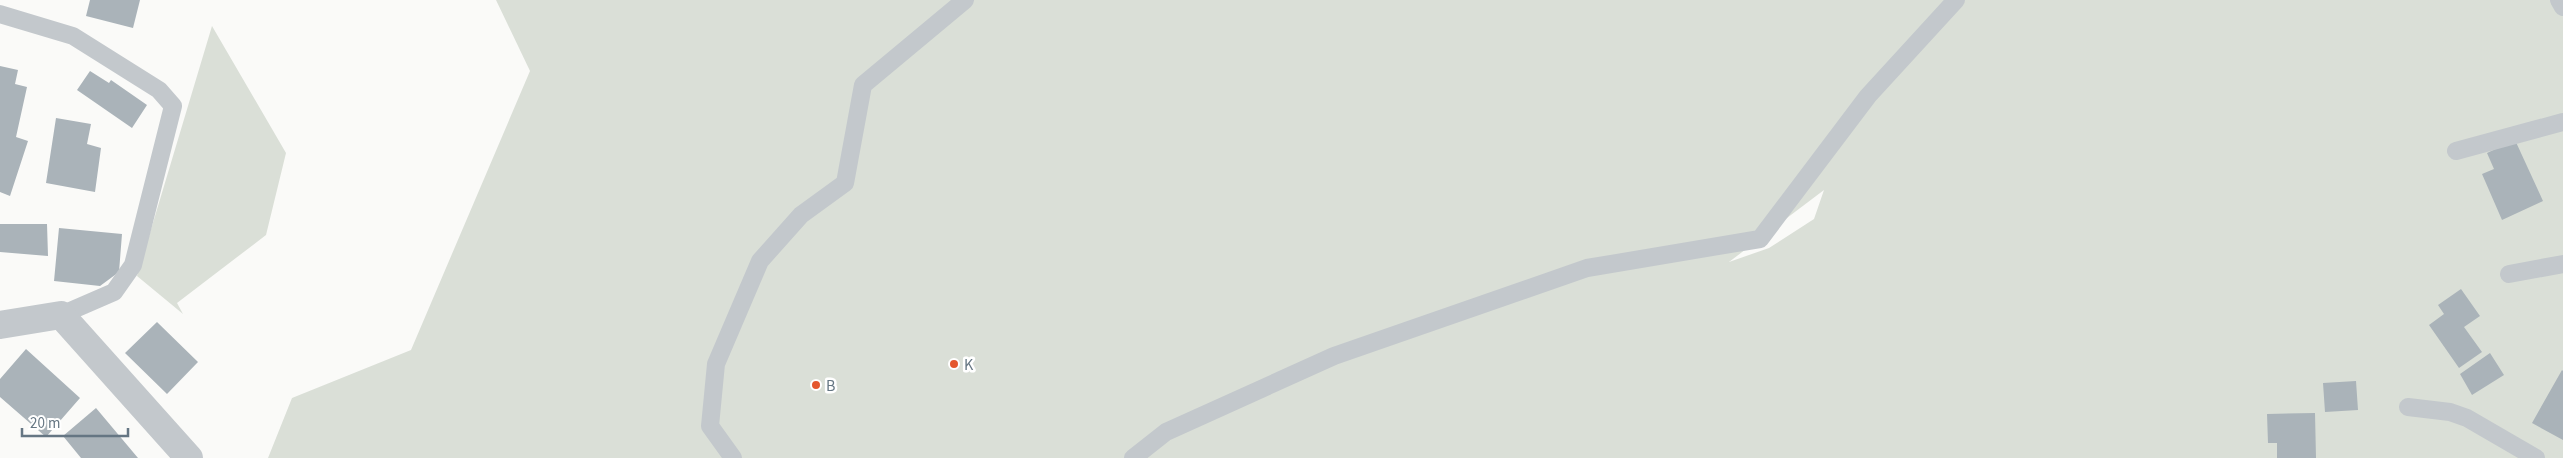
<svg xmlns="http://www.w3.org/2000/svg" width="2563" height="458" font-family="'Source Sans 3',sans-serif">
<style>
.green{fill:#dadfd7;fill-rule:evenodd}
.building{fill:#aab3b9}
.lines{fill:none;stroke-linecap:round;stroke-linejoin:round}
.service{stroke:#c3c8cc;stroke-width:18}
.minor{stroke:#c3c8cc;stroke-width:28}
.poi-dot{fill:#e4572e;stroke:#fff;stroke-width:2}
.labels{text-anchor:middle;stroke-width:5;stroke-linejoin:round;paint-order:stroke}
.poi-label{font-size:16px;fill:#657683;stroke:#fff;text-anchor:start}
</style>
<rect width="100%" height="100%" fill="#fafaf8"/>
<!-- green -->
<path class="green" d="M496 0H2563V458H268L292 398 411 350 530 71ZM1824 190 1814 219 1769 248 1729 262Z
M212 26 286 153 266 235 177 303 183 314 137 276Z"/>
<!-- building -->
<path class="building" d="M90 0H140L133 28 86 16Z
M0 66 18 70 15 84 27 87 16 137 28 141 10 196 0 192Z
M90 71 109 83 111 80 147 105 132 128 77 90Z
M56 118 91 124 87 144 101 148 95 192 46 183Z
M2515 140 2543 201 2502 220 2482 174 2494 169 2487 153Z
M0 224H47L48 256 0 252Z
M59 228 122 234 119 272 100 286 54 281Z
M2461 289 2480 316 2464 327 2482 352 2459 368 2429 325 2444 314 2438 305Z
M157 322 198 362 167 394 125 353Z
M26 349 80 398 46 437 0 397V379Z
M2490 353 2504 375 2472 395 2460 374Z
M2562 370 2563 371V440L2532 423Z
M2356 381 2358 410 2325 412 2323 383Z
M96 408 138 458H81L63 436Z
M2315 413 2316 458H2277V443H2268L2267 414Z"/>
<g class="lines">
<!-- service -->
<path class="service" d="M2559 0 2563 7
M0 14 73 36 159 90 173 106 133 265 114 292 61 315
M2456 151 2563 122
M2509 274 2563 264
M2408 407 2450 412 2467 418 2536 458
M733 458 710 426 716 364 760 261 801 215 845 183 863 85 965 0
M1133 458 1166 432 1334 356 1587 268 1760 239 1868 96 1956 0"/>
<!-- minor -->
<path class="minor" d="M0 325 61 315 189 458"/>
</g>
<!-- markers -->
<g class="poi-dot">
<circle cx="954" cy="364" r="5"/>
<circle cx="816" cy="385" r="5"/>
</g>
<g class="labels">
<!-- poi labels -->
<g class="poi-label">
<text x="964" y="370">K</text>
<text x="826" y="391">B</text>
</g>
</g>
<!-- scale -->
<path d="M22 428v8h106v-8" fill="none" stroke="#657683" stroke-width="2.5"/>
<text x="30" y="428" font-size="15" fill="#657683" stroke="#ffffff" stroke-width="4" paint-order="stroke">20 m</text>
</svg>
